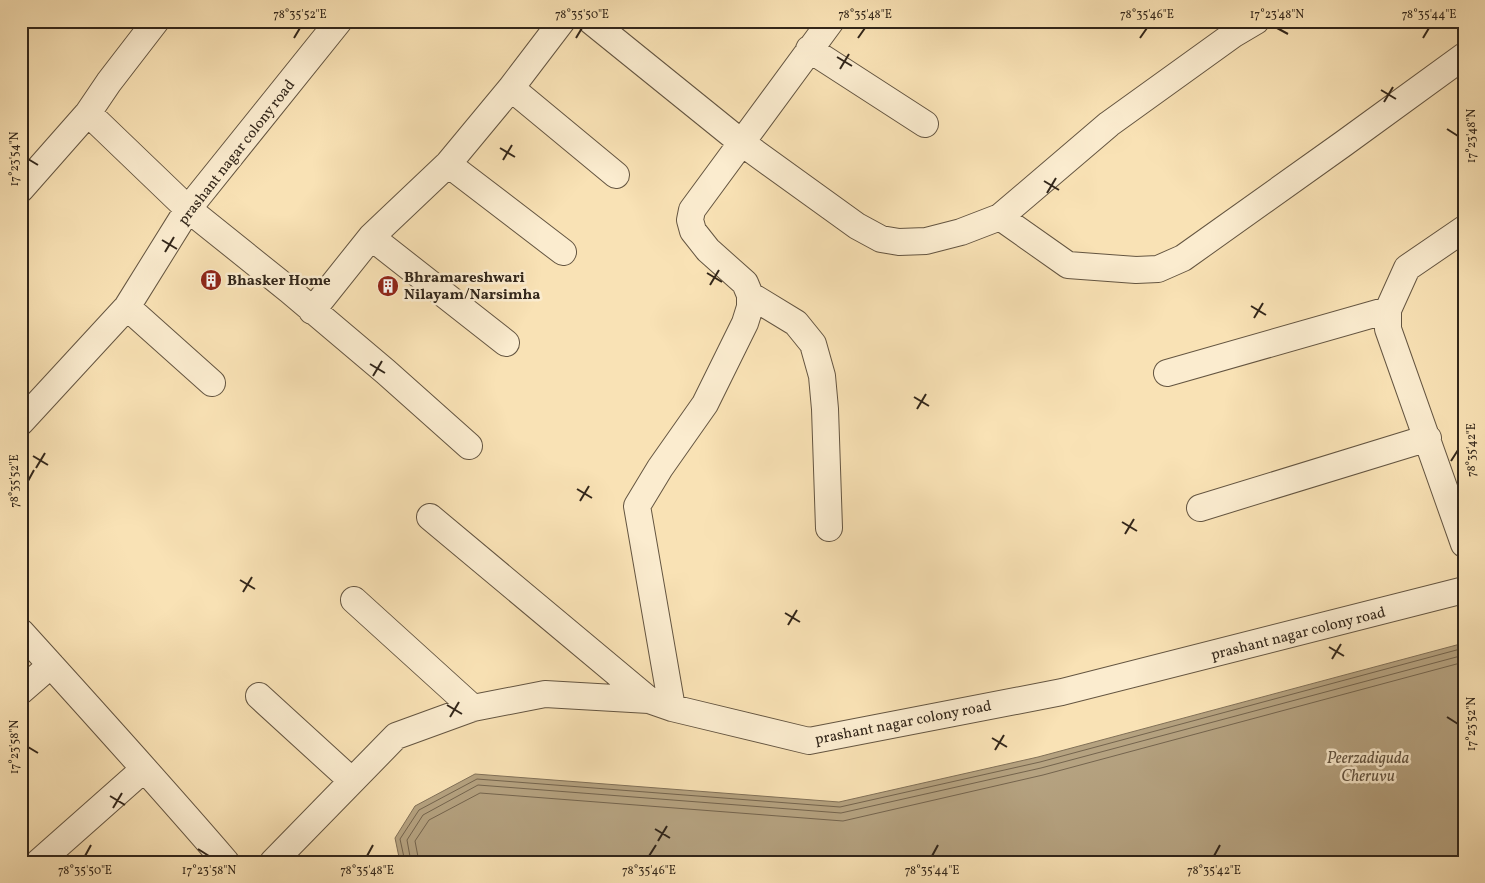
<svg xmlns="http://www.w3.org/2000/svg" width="1485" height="883" font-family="Vollkorn,serif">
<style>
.water{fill:#b5a280;stroke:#817057}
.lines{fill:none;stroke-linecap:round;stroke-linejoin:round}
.shore{stroke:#74644d;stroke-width:1}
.street-casing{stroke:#645541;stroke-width:28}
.street{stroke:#fbeccf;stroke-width:26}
.ticks{fill:none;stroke:#32261a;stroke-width:2}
.labels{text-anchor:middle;stroke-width:5;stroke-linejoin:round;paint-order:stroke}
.street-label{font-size:15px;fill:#32261a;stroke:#fbeccf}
.poi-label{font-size:15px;font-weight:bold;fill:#32261a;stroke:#fbeccf;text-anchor:start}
.water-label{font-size:16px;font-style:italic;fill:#60513e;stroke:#fbeccf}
.neatline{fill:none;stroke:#32261a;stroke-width:2}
.ticks-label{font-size:12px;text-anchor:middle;fill:#32261a}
</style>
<rect width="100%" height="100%" fill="#f9e2b5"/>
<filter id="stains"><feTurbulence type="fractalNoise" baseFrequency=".004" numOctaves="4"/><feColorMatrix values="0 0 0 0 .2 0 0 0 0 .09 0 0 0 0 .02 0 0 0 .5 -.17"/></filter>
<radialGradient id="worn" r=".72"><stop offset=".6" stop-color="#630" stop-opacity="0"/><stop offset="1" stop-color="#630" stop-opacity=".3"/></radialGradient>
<!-- water -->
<path class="water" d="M1464 643V862H400L395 838 415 806 475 774 839 802 1038 757Z"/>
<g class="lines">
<!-- shore -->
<path class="shore" d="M405 862 400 839 419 810 477 779 840 807 1040 762 1464 648
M411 862 407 840 423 815 478 785 841 813 1041 768 1464 655
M419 862 415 841 429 820 480 793 843 821 1043 775 1464 662"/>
<!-- street casing -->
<g class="street-casing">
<path id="street" d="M591 21 742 143 857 226 881 239 899 242 926 241 961 232 1000 217 1109 124 1234 34 1256 21
M809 49 925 124
M511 88 616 175
M88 113 188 209 289 290 386 372 469 446
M448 164 563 252
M21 189 88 113 109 82 156 21
M1000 217 1068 265 1136 270 1158 269 1183 258 1343 144 1464 56
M1464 229 1407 268 1388 310V329L1464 544
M371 237 506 343
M750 295 796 323 813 344 822 376 825 409 829 528
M127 307 212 383
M312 311 371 237 448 164 511 88 562 21
M1167 373 1388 310
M21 422 127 307 188 209 339 21
M1200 508 1428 438
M430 517 649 700
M354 600 473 708
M21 632C90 708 159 784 226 862
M21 691 51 665
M259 696 352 781
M672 708 637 506 660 468 705 404 745 323 750 307V295L745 283 708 250 693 231 690 220 692 210 831 21
M39 862 144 769
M273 862 396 736 473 708 545 694 649 700 672 708 809 741 1062 692 1464 590"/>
</g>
<!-- street -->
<use href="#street" class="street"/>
</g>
<!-- ticks -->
<path class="ticks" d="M1277 28 1288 34M294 38 300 28M576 38 582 28M858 38 865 28M1140 38 1147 28M1423 38 1429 28M837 57 852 66M840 69 849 54M1381 90 1396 99M1384 102 1393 87M1447 129 1458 136M500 148 515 157M28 159 38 165M503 160 512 145M1044 181 1059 190M1047 193 1056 178M162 240 177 249M165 252 174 237M707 273 722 282M710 285 719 270M1251 306 1266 315M1254 318 1263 303M370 364 385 373M373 376 382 361M914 397 929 406M917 409 926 394M33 456 48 465M1451 461 1458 450M36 468 45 453M28 481 34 470M577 489 592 498M580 501 589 486M1122 522 1137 531M1125 534 1134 519M240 580 255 589M243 592 252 577M785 613 800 622M788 625 797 610M1329 647 1344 656M1332 659 1341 644M447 705 462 714M450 717 459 702M1447 717 1458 724M992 738 1007 747M28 747 38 753M995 750 1004 735M110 796 125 805M113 808 122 793M655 829 670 838M658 841 667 826M198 849 209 856M85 856 91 845M367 856 373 845M649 856 656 845M932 856 938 845M1214 856 1220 845"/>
<!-- icons -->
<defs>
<g id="building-disc" transform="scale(1.125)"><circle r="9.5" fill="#8f2418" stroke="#fbeccf"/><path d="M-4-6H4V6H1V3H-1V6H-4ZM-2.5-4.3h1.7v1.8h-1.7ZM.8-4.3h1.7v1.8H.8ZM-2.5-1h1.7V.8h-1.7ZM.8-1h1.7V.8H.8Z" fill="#fff"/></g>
</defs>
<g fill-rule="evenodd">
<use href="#building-disc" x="211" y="280"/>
<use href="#building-disc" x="388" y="286"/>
</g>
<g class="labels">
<!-- street labels -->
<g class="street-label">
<text transform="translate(236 152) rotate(-52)" y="5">prashant nagar colony road</text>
<text transform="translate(1298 633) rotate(-14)" y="5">prashant nagar colony road</text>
<text transform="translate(903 722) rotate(-11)" y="5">prashant nagar colony road</text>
</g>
<!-- poi labels -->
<g class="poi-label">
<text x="404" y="282">Bhramareshwari<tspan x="404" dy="17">Nilayam/Narsimha</tspan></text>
<text x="227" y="285">Bhasker Home</text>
</g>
<!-- water labels -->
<g class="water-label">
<text x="1368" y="763">Peerzadiguda<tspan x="1368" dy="18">Cheruvu</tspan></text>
</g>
</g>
<!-- margin -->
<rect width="1485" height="883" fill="none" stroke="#f9e2b5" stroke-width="55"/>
<rect x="28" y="28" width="1430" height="828" class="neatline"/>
<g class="ticks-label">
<text x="300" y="18">78°35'52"E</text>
<text x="582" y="18">78°35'50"E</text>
<text x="865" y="18">78°35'48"E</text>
<text x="1147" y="18">78°35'46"E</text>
<text x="1277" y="18">17°23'48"N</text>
<text x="1429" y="18">78°35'44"E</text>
<text transform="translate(1471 136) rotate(-90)" y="4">17°23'48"N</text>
<text transform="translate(14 159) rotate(-90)" y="4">17°23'54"N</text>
<text transform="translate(1471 450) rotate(-90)" y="4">78°35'42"E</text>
<text transform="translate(14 481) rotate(-90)" y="4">78°35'52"E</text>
<text transform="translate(1471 724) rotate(-90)" y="4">17°23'52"N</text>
<text transform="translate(14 747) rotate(-90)" y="4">17°23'58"N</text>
<text x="85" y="874">78°35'50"E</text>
<text x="209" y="874">17°23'58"N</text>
<text x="367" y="874">78°35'48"E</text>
<text x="649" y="874">78°35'46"E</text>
<text x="932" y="874">78°35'44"E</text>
<text x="1214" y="874">78°35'42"E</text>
</g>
<rect width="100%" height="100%" filter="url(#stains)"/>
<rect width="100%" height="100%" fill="url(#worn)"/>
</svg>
